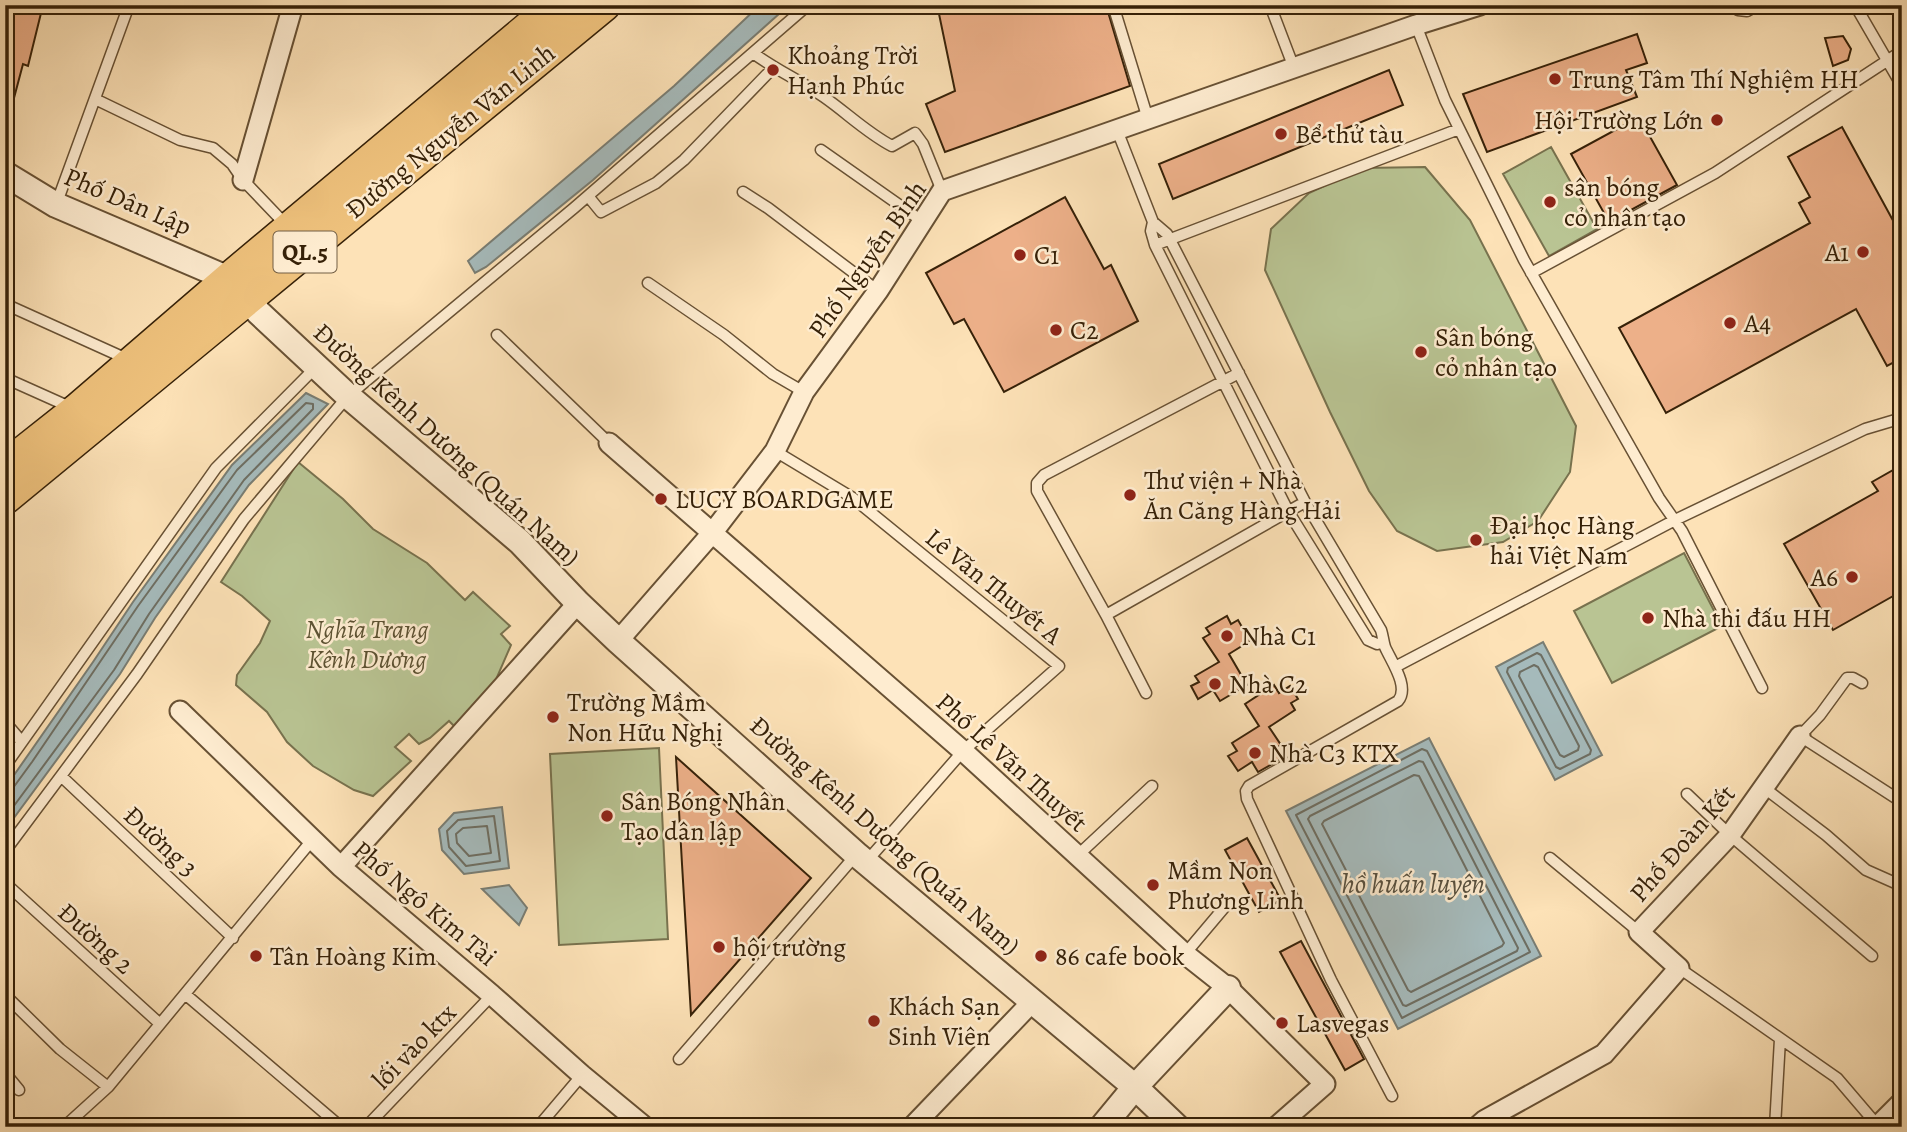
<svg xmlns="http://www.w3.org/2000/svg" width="1907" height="1132" font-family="Alegreya,serif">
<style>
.green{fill:#b9c493;stroke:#78724e;stroke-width:2}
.water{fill:#a5babb;stroke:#797d73;stroke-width:2}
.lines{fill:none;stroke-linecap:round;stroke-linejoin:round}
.shore{stroke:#6e6e62;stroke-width:2}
.building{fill:#edb089;stroke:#362108;stroke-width:2}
.service-casing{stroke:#685134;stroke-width:13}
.minor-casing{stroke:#685134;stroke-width:23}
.tertiary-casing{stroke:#685134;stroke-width:28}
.trunk-casing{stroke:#362108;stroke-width:35}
.service{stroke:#feecd0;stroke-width:10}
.minor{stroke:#feecd0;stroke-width:19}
.tertiary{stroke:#feecd0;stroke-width:24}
.trunk{stroke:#eec17c;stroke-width:32}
.poi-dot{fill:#8f2418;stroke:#feecd0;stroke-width:2.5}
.labels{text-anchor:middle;stroke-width:5;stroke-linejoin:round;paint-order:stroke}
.shield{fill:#feecd0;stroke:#725e44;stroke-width:2}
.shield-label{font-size:24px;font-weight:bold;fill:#362108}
.poi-label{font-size:26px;fill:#362108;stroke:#feecd0;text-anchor:start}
.street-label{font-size:26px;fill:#362108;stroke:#feecd0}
.park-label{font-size:26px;font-style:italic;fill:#5d5232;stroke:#feecd0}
.water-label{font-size:28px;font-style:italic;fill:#574f3e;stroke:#feecd0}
</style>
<rect width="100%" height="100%" fill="#fde2b7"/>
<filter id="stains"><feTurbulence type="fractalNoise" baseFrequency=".00286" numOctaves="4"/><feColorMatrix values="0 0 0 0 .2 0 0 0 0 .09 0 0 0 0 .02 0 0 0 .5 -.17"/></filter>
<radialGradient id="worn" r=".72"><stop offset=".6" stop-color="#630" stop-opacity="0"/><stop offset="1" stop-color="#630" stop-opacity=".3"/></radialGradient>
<!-- green -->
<path class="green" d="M1551 147 1597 229 1549 256 1503 174Z
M1425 167 1470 220 1576 426 1570 472 1538 521 1503 542 1437 551 1397 531 1369 491 1330 412 1265 270 1271 229 1309 193 1363 168Z
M298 462 343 499 373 529 427 563 465 600 473 592 510 626 501 634 511 645 488 698 459 731 449 721 430 738 419 744 409 734 395 747 411 761 373 796 354 790 313 766 287 742 267 712 236 685 237 675 260 643 270 621 242 596 221 582Z
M1684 553 1722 626 1612 683 1574 611Z
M659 748 668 939 559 945 550 754Z"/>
<!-- water -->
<path class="water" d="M760 5H789L593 180 486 267 475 273 468 261 674 86Z
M306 393 328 404 249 485 155 618 120 674 5 830V788L93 662 133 602 232 465Z
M1543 642 1602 755 1555 780 1496 667Z
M1429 738 1541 956 1398 1029 1286 811Z
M502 807 509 868 464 874 442 850 439 829 454 813Z
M509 885 527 908 519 925 482 889Z"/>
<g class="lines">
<!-- shore -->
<path class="shore" d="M1537 653 1541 655 1591 750 1590 754 1560 769 1556 767 1507 672 1508 668Z
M1534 665 1538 667 1579 746 1578 750 1564 757 1560 755 1519 676 1520 672Z
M1422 749 1427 751 1530 952 1402 1018 1296 815Z
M1419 761 1423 762 1518 948 1517 951 1406 1006 1403 1005 1308 819 1310 816Z
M1414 775 1419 776 1504 943 1502 946 1411 992 1408 990 1322 824 1324 821Z
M5 791 13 788 32 762 138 606 237 470 306 403 313 404V409L244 480 149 614 114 670 5 818
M494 816 500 861 466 866 449 847 447 831 458 820Z
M487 826 491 853 469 856 457 843 456 834 463 828Z"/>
</g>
<!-- building -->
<path class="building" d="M5 5H43L28 66 23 64 10 113 5 112Z
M950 5H1106L1130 86 945 152 926 104 955 91 939 14Z
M1637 34 1647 63 1626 70 1637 97 1487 152 1463 94Z
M1843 36 1851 49 1848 60 1833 66 1825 38Z
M1389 70 1403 105 1173 199 1159 164Z
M1639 117 1677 185 1609 222 1571 154Z
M1842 127 1902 237V358L1887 366 1856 309 1666 413 1619 328 1810 223 1799 203 1810 197 1788 157Z
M1065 197 1104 269 1111 265 1138 321 1004 392 964 319 954 324 926 273Z
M1902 465V591L1833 630 1784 544 1878 491 1872 482Z
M1227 616 1231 624 1238 620 1250 641 1229 654 1247 685 1220 701 1213 690 1198 699 1191 686 1199 682 1195 676 1219 662 1203 638 1210 634 1206 628Z
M1274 685 1279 693 1290 686 1298 699 1291 703 1295 710 1269 727 1281 745 1274 749 1281 759 1258 772 1252 762 1238 771 1228 756 1237 751 1232 743 1259 726 1245 704Z
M676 757 811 878 691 1015 682 864Z
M1247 838 1281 900 1259 912 1225 850Z
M1301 941 1364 1059 1345 1070 1280 952Z"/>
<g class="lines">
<!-- service casing -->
<g class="service-casing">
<path id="service" d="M1113 5 1148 119
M1270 5 1294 68
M1734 5 1738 10 1747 11 1758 5
M1855 5 1902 86
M1416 25 1445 100 1524 260 1659 498 1682 531 1762 688
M753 53C776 70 801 81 824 97 847 113 867 133 892 146L915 133 923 144 942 191
M95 99 180 140 213 148 232 164 243 180 287 226
M1117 130 1153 222 1151 231 1155 245 1288 511 1368 640 1377 644 1383 642
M821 150 922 221
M743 192 768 208 878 291
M588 196 601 212 656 183 684 160 773 68
M56 205 129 5
M1153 222 1167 234 1305 502 1381 630C1383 636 1383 641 1385 647 1391 661 1410 687 1398 701L1249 786 1246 791 1247 799 1331 980 1392 1096
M1155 245 1459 129
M1531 273 1715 173 1902 51
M648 283 724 335 773 374 804 392
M5 304 129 360
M497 335 609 443
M5 378 72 408
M775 451 853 498 1059 666 963 751 867 861
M1106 615 1305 502
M1395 667 1675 520 1865 429 1902 418
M1862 683 1853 678H1847L1820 715 1800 736 1902 802
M1146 693 1106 615 1037 491V483L1044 475 1239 373
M5 722 22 742
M5 766 216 468 316 367
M61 776 233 938
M1763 787 1826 835 1866 870 1902 886
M1687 794 1730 835 1872 956
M5 851 137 674 244 519 348 396 574 208 808 5
M1077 856 1152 786
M1550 858 1639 932
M5 883 159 1023
M1185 954 1228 903
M1679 968 1837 1078 1878 1126
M185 994 341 1127
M5 995 60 1049 108 1087
M679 1059 855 856
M5 1073 19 1090
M64 1127 108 1087 313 839
M366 1127 492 995
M538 1127 582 1075
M1775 1127 1780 1039"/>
</g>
<!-- minor casing -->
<g class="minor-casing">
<path id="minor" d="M243 180 293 5
M609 443 963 751 1185 954 1228 988 1325 1084 1276 1127
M618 641 713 532 775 451 804 392 878 291 942 191 1416 25 1480 5
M180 711 341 867 492 995 582 1075 645 1127
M341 867 578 603
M912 1127 1032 1002
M1477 1127 1485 1120 1604 1054 1679 968 1639 932 1730 835 1800 736
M1877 1127 1902 1102"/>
</g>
<!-- tertiary casing -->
<g class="tertiary-casing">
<path id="tertiary" d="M5 174 56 205 229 279
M250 299 258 312 348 396 520 542 578 603 618 641 856 854 1135 1087 1177 1127
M1102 1127 1135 1087 1228 988"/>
</g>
<!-- trunk casing -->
<g class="trunk-casing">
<path id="trunk" d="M5 467 77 410 229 279 556 5
M5 498 604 5"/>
</g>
<!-- service -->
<use href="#service" class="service"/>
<!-- minor -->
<use href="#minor" class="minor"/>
<!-- tertiary -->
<use href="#tertiary" class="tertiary"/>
<!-- trunk -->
<use href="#trunk" class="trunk"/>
</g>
<!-- markers -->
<g class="poi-dot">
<circle cx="773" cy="70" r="7"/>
<circle cx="1555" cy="79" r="7"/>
<circle cx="1717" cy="120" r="7"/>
<circle cx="1281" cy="134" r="7"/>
<circle cx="1550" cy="202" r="7"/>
<circle cx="1863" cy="252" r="7"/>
<circle cx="1020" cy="255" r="7"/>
<circle cx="1730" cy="323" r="7"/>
<circle cx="1056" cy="330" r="7"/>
<circle cx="1421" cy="352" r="7"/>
<circle cx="1130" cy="495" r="7"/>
<circle cx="661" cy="499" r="7"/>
<circle cx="1476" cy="540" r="7"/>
<circle cx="1852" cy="577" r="7"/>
<circle cx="1648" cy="618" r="7"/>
<circle cx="1227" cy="636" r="7"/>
<circle cx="1215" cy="684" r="7"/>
<circle cx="553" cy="717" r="7"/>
<circle cx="1255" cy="753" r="7"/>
<circle cx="607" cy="816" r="7"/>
<circle cx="1153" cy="885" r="7"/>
<circle cx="719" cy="947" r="7"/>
<circle cx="256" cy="956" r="7"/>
<circle cx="1041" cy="956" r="7"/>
<circle cx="874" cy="1021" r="7"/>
<circle cx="1282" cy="1023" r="7"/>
</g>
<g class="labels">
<!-- shield labels -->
<rect class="shield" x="273.5" y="231.5" width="63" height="41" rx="5"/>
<g class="shield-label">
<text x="305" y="260">QL.5</text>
</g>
<!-- poi labels -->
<g class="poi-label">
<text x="787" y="64">Khoảng Trời<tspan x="787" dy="30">Hạnh Phúc</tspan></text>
<text x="1569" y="88">Trung Tâm Thí Nghiệm HH</text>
<text x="1703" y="129" text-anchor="end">Hội Trường Lớn</text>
<text x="1295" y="143">Bể thử tàu</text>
<text x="1564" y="196">sân bóng<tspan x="1564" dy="30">cỏ nhân tạo</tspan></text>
<text x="1849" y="261" text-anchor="end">A1</text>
<text x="1034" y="264">C1</text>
<text x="1744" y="332">A4</text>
<text x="1070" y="339">C2</text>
<text x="1435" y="346">Sân bóng<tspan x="1435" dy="30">cỏ nhân tạo</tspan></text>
<text x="1144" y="489">Thư viện + Nhà<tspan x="1144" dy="30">Ăn Căng Hàng Hải</tspan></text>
<text x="675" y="508">LUCY BOARDGAME</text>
<text x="1490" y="534">Đại học Hàng<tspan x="1490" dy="30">hải Việt Nam</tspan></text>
<text x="1838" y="586" text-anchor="end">A6</text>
<text x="1662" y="627">Nhà thi đấu HH</text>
<text x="1241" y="645">Nhà C1</text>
<text x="1229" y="693">Nhà C2</text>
<text x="567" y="711">Trường Mầm<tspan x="567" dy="30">Non Hữu Nghị</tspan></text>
<text x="1269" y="762">Nhà C3 KTX</text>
<text x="621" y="810">Sân Bóng Nhân<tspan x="621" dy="30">Tạo dân lập</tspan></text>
<text x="1167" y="879">Mầm Non<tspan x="1167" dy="30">Phương Linh</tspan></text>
<text x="733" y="956">hội trường</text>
<text x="270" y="965">Tân Hoàng Kim</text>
<text x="1055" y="965">86 cafe book</text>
<text x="888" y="1015">Khách Sạn<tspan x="888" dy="30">Sinh Viên</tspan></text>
<text x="1296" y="1032">Lasvegas</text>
</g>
<!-- street labels -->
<g class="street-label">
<text transform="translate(450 131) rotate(-39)" y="9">Đường Nguyễn Văn Linh</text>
<text transform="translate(128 201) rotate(23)" y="9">Phố Dân Lập</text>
<text transform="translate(867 259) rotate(-55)" y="9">Phố Nguyễn Bình</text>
<text transform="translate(447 444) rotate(42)" y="9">Đường Kênh Dương (Quán Nam)</text>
<text transform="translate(994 586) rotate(39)" y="9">Lê Văn Thuyết A</text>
<text transform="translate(1012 762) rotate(42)" y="9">Phố Lê Văn Thuyết</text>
<text transform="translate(885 835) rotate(41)" y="9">Đường Kênh Dương (Quán Nam)</text>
<text transform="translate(161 841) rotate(43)" y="9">Đường 3</text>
<text transform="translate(1682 843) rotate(-49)" y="9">Phố Đoàn Kết</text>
<text transform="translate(425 903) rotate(40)" y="9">Phố Ngô Kim Tài</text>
<text transform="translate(96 938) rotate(42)" y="9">Đường 2</text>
<text transform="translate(414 1046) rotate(-46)" y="9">lối vào ktx</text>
</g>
<!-- park labels -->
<g class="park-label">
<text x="367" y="638">Nghĩa Trang<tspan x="367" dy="30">Kênh Dương</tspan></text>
</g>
<!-- water labels -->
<g class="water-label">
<text x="1413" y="893">hồ huấn luyện</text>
</g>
</g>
<!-- margin -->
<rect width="1907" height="1132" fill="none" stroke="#fde2b7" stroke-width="28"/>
<rect x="7" y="7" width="1893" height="1118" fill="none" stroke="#362108" stroke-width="3.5"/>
<rect x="14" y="14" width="1879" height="1104" fill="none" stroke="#362108" stroke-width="2"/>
<rect width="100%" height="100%" filter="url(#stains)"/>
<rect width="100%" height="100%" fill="url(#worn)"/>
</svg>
